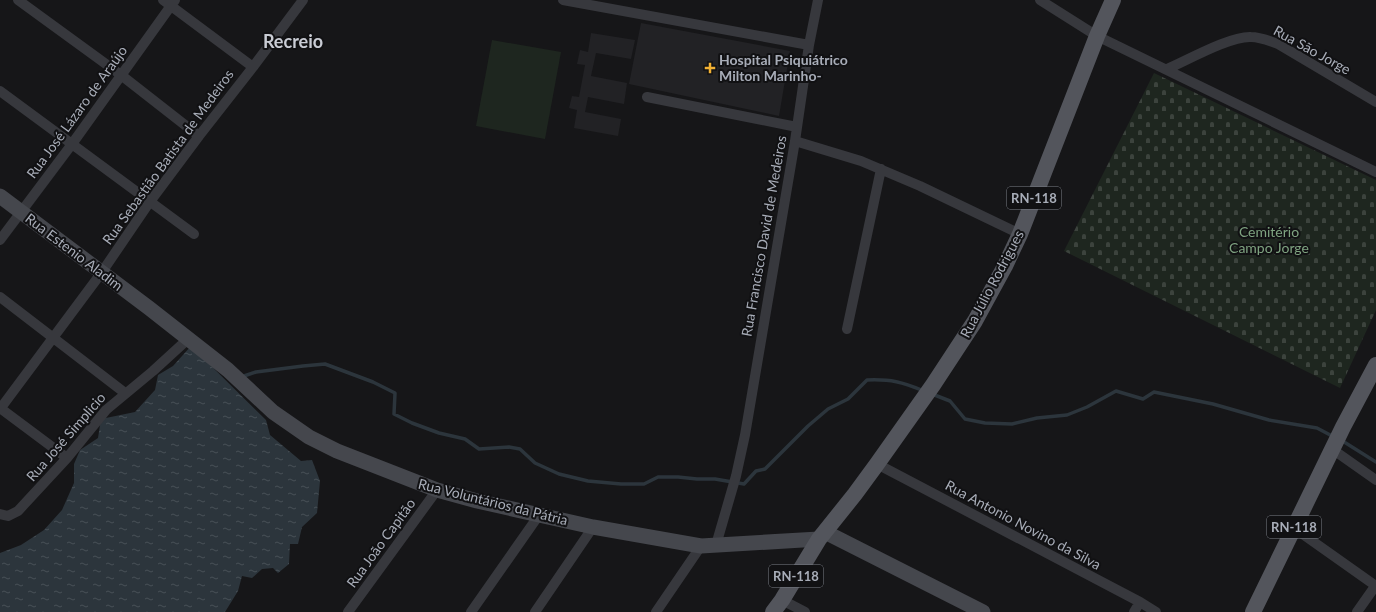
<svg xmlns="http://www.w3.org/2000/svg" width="1376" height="612" font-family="Lato,sans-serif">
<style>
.built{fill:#222225}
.cemetery{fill:url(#cemetery-stones)}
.pitch{fill:#1e261f}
.water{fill:url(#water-ripples)}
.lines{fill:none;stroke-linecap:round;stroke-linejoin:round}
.stream{stroke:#2c353c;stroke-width:3.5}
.street{stroke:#37383d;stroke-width:10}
.secondary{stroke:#45474d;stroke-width:15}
.primary{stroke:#53555c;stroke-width:16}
.poi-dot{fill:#f2b134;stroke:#111113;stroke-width:1.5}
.labels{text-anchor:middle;stroke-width:4;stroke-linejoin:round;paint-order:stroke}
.shield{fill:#111113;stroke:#7b7e86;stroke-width:1}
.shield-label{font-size:13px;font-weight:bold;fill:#a8adb8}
.street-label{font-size:14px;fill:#a8adb8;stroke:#111113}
.poi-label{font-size:14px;font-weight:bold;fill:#a8adb8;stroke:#111113;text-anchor:start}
.park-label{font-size:14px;fill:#7fa381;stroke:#111113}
.district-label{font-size:18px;font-weight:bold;fill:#c9ccd4;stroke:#111113}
</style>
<defs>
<pattern id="cemetery-stones" width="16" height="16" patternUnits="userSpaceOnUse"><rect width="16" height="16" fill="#1e261f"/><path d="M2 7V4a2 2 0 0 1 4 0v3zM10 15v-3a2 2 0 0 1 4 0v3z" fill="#3c433d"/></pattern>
<pattern id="water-ripples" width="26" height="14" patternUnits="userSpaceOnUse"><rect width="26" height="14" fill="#2c353c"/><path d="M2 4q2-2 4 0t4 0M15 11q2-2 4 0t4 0" fill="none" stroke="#485056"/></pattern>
</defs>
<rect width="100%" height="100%" fill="#161618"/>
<!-- built -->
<path class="built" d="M641 23 790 51 779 116 629 84Z
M591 33 635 40 631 59 596 53 591 76 627 83 624 104 588 97 585 112 621 119 618 136 574 128 577 110 569 108 572 96 579 97 585 65 577 64 580 50 588 52Z"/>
<!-- cemetery -->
<path class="cemetery" d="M1154 73 1376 180V310L1340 388 1064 251Z"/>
<!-- pitch -->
<path class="pitch" d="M492 40 561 52 545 139 476 126Z"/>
<!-- water -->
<path class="water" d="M191 346 266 420 270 435 301 461 312 460 320 481 317 513 302 527 298 544H290L289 564 278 573 273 568 262 569 252 578 242 576 238 591 225 612H0V553L21 545 44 530 62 510 74 483V464L80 450 98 438 101 419 135 412 155 390 158 375 173 366Z"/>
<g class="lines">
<!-- stream -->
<path class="stream" d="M241 377 256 372 303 366 325 364 373 382 395 393 394 414 412 423 439 433 465 439 479 449 509 447 520 449 535 463 559 474 588 481 621 484H644L658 477H678L697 479H715L744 484 756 471 765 469 808 426 828 409 848 399 867 380C891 379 902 382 924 391
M932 394 950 401 965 419 985 423 1012 424 1037 418 1067 415 1087 407 1116 391 1143 399 1154 392 1213 404 1269 420 1317 428 1334 437
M1341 440 1376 462"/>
<!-- street -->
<path class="street" d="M18 0 121 75 199 136
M163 0 253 67
M563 0 809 45
M1040 0 1097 36 1376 172
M1167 69C1188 60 1230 36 1251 37 1261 37 1269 41 1278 44L1376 102
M0 91 194 234
M647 97 797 127
M795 141 861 161 920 186 1020 234
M0 240 72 144 175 0
M0 297 125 393
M847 329 881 169
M0 408 67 458
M0 409 102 272 149 203 199 136 253 67 303 0
M1332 449 1376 480
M877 464 1140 602 1156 612
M0 514 8 516 18 511 67 458 106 410 153 371 188 339
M1294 528 1376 586
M716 545 736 476 745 435 795 141 809 45 818 0
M782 600 805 612
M348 612 437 490
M471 612 539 515
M535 612 593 527
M656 612 701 546
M1134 612 1140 602
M1357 612 1376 585"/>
<!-- secondary -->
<path class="secondary" d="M0 196 149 308 228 370 273 412 309 437 337 451 437 490 477 501 593 527 701 546 819 539
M825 532 983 612"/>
<!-- primary -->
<path class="primary" d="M773 612 782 600 819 539 855 494 877 464 933 385 975 321 1005 266 1020 234 1097 36 1113 0
M1253 612 1343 427 1376 365"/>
</g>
<!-- markers -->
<path class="poi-dot" d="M708 62h4v4h4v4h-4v4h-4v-4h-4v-4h4z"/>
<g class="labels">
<!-- shield labels -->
<g class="shield">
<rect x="1007" y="187" width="54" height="22" rx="3"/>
<rect x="1267" y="516" width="54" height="22" rx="3"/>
<rect x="769" y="565" width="54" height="22" rx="3"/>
</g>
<g class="shield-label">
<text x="1034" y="203">RN-118</text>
<text x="1294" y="532">RN-118</text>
<text x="796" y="581">RN-118</text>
</g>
<!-- street labels -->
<g class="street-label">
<text transform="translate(1312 50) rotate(29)" y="5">Rua São Jorge</text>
<text transform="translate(77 112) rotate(-54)" y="5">Rua José Lázaro de Araújo</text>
<text transform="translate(168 157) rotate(-54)" y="5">Rua Sebastião Batista de Medeiros</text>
<text transform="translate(764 236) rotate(-80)" y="5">Rua Francisco David de Medeiros</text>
<text transform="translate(74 252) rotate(37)" y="5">Rua Estenio Aladim</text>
<text transform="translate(992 284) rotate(-62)" y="5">Rua Júlio Rodrigues</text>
<text transform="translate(66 437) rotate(-49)" y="5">Rua José Simplicio</text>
<text transform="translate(493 502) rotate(14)" y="5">Rua Voluntários da Pátria</text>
<text transform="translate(1023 525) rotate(28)" y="5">Rua Antonio Novino da Silva</text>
<text transform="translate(381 543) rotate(-54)" y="5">Rua João Capitão</text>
</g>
<!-- poi labels -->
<g class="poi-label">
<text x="719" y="65">Hospital Psiquiátrico<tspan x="719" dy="16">Milton Marinho-</tspan></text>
</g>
<!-- park labels -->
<g class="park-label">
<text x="1269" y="237">Cemitério<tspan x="1269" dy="16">Campo Jorge</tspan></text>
</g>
<!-- district labels -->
<g class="district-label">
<text x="293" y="48">Recreio</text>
</g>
</g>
</svg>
